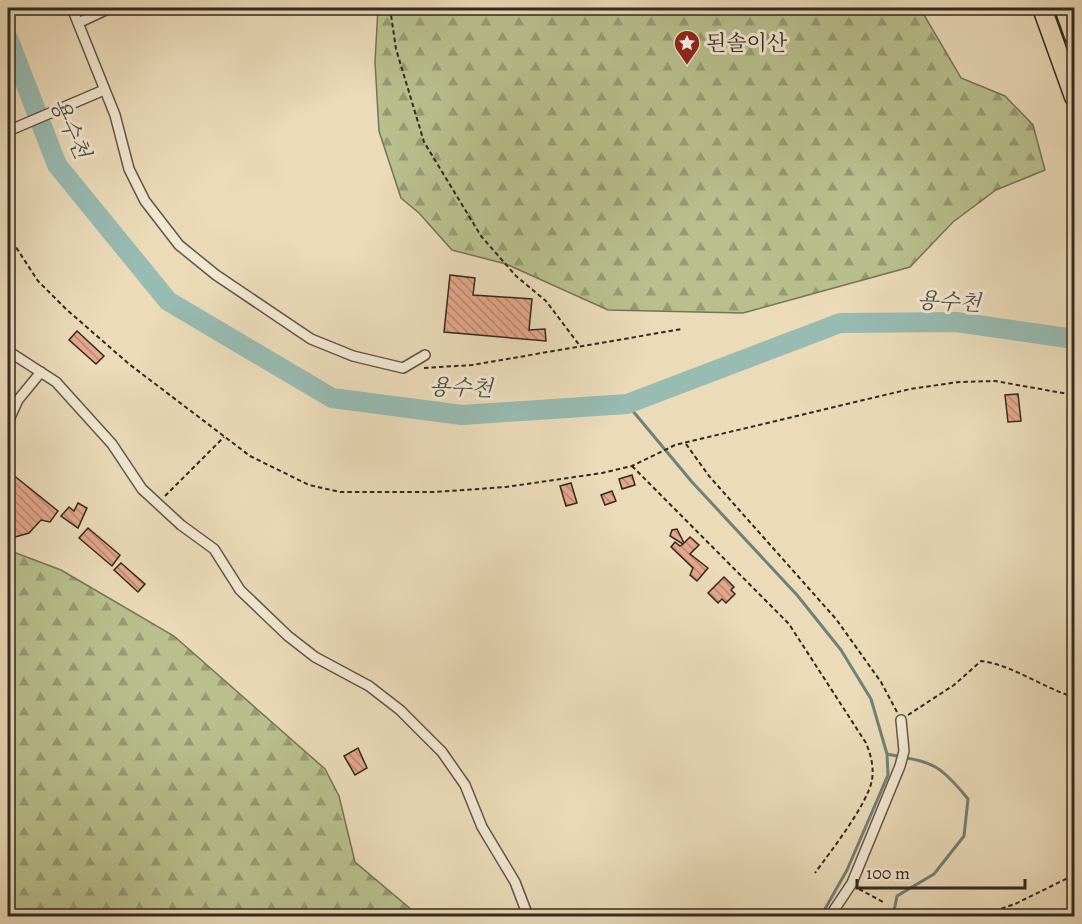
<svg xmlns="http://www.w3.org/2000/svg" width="1082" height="924" font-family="Alegreya,'Noto Serif KR',serif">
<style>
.forest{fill:url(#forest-firs);stroke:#767456;stroke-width:1.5}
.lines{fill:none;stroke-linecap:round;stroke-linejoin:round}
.stream{stroke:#708177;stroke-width:3}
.river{stroke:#98bbb2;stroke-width:20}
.building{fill:url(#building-back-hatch);stroke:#33291f;stroke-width:1.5}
.street-casing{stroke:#615646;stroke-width:12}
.highway-casing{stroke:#33291f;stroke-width:21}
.path{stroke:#33291f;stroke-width:2;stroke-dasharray:4.5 3;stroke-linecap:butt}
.street{stroke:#f2e8d2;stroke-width:9}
.highway{stroke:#ebdbb9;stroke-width:18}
.labels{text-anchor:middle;stroke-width:6;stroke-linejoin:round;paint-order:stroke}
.poi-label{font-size:21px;fill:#33291f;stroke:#f2e8d2;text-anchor:start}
.water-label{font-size:22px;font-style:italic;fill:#4c4e44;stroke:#f2e8d2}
</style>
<defs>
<pattern id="forest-firs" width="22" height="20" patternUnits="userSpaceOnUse" patternTransform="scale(1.5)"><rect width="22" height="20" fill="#b9c08e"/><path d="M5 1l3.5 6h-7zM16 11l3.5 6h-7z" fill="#979c73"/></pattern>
<pattern id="building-back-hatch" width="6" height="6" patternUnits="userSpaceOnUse" patternTransform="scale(1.5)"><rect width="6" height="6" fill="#e4a78c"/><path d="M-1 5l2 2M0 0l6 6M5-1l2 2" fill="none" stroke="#b98872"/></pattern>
</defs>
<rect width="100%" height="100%" fill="#ebdbb9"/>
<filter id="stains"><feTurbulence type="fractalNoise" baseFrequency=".00333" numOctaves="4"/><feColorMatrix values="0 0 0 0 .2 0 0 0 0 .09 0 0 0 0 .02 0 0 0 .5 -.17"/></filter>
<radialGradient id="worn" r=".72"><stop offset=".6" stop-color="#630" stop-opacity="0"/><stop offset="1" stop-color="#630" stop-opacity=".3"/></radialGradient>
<!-- forest -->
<path class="forest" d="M378 8H920L961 78 1005 96 1033 125 1045 170 996 190 953 222 910 267 743 313 608 310 506 264 452 250 419 213 401 198 379 131 375 62Z
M8 550 61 570 174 636 325 769 339 796 355 862 419 916H8Z"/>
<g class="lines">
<!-- stream -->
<path class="stream" d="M627 404 692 482 797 595 841 650 871 699 887 754C933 763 938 762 968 799L964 836 934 874 897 896 893 916
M821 916 847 870 888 775 887 754"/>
<!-- river -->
<path class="river" d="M8 38 57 165 168 301 332 398 462 415 627 404 840 323 956 322 1074 339"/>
</g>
<!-- building -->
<path class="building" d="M450 275 475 278 473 295 532 299 529 330 545 329 546 341 444 332Z
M77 331 104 356 96 364 69 340Z
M1018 394 1021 421 1008 422 1005 395Z
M12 474 58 511 50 522 41 520 29 533 8 539V480Z
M632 475 635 485 622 489 619 479Z
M571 483 577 503 566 506 560 486Z
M612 491 616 501 605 505 601 495Z
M78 503 87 508 78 528 61 516 69 507 74 511Z
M88 528 120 555 112 566 79 538Z
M677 529 684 543 690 537 699 545 690 554 708 568 697 581 690 575 693 568 671 547 675 542 680 546 683 544 670 536 672 530Z
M121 563 145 584 138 592 114 570Z
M724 577 734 587 731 590 735 594 726 603 722 599 718 603 708 593Z
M358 748 367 768 355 775 344 756Z"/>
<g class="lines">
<!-- street casing -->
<g class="street-casing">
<path id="street" d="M72 8 115 115 129 169 145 201 179 245 216 275 311 339 353 356 403 368 425 355
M78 23 110 8
M8 131 104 90
M8 351 56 382 112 444 142 489 181 525 214 549 240 590 288 636 315 657 369 686 400 710 442 752 465 785 482 827 515 882 528 916
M8 422 18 400 41 372
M830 916 852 883 900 766 904 751 901 720"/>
</g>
<!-- highway casing -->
<g class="highway-casing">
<path id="highway" d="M1042 8 1074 97
M1064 8 1074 36"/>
</g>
<!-- path -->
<path class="path" d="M390 8 396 49 424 142 481 236 516 276 546 301 580 346
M8 235 38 281 66 309 129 364 250 456 309 485 340 492H435L506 487 602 473 632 466 675 445 910 389 959 382 995 381 1074 395
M424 368 472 365 682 329
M686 444 709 476 836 619 881 682 897 712
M632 466 789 624 866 743C871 755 874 767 872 780 867 805 831 851 815 873
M165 496 224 437
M908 715 954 685 981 661C1013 665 1043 688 1074 697
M859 889 885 903
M980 916 1015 904 1074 875"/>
<!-- street -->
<use href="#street" class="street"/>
<!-- highway -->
<use href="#highway" class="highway"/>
</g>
<!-- icons -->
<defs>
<g id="sight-pin" transform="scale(1.35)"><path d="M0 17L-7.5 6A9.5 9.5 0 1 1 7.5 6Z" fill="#8f2418" stroke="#f2e8d2"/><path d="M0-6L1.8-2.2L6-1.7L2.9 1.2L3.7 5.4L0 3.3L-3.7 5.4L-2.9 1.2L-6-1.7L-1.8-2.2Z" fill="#fff"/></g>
</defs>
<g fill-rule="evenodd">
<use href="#sight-pin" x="687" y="43"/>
</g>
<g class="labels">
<!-- poi labels -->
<g class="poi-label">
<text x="706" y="50">된솔이산</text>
</g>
<!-- water labels -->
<g class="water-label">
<text transform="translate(71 128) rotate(65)" y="8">용수천</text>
<text transform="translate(949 301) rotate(3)" y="8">용수천</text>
<text transform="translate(461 387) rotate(2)" y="8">용수천</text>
</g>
</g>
<!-- margin -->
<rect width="1082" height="924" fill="none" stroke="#ebdbb9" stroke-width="30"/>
<rect x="9" y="9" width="1064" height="906" fill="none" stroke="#33291f" stroke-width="3"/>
<rect x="15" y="15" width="1052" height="894" fill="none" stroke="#33291f" stroke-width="1.5"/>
<!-- scale -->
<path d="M857 879v9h168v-9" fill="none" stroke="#33291f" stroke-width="3"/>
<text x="866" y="879" font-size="18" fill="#33291f" stroke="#f2e8d2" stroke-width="4.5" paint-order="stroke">100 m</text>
<rect width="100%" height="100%" filter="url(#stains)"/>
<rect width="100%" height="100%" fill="url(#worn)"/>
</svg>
